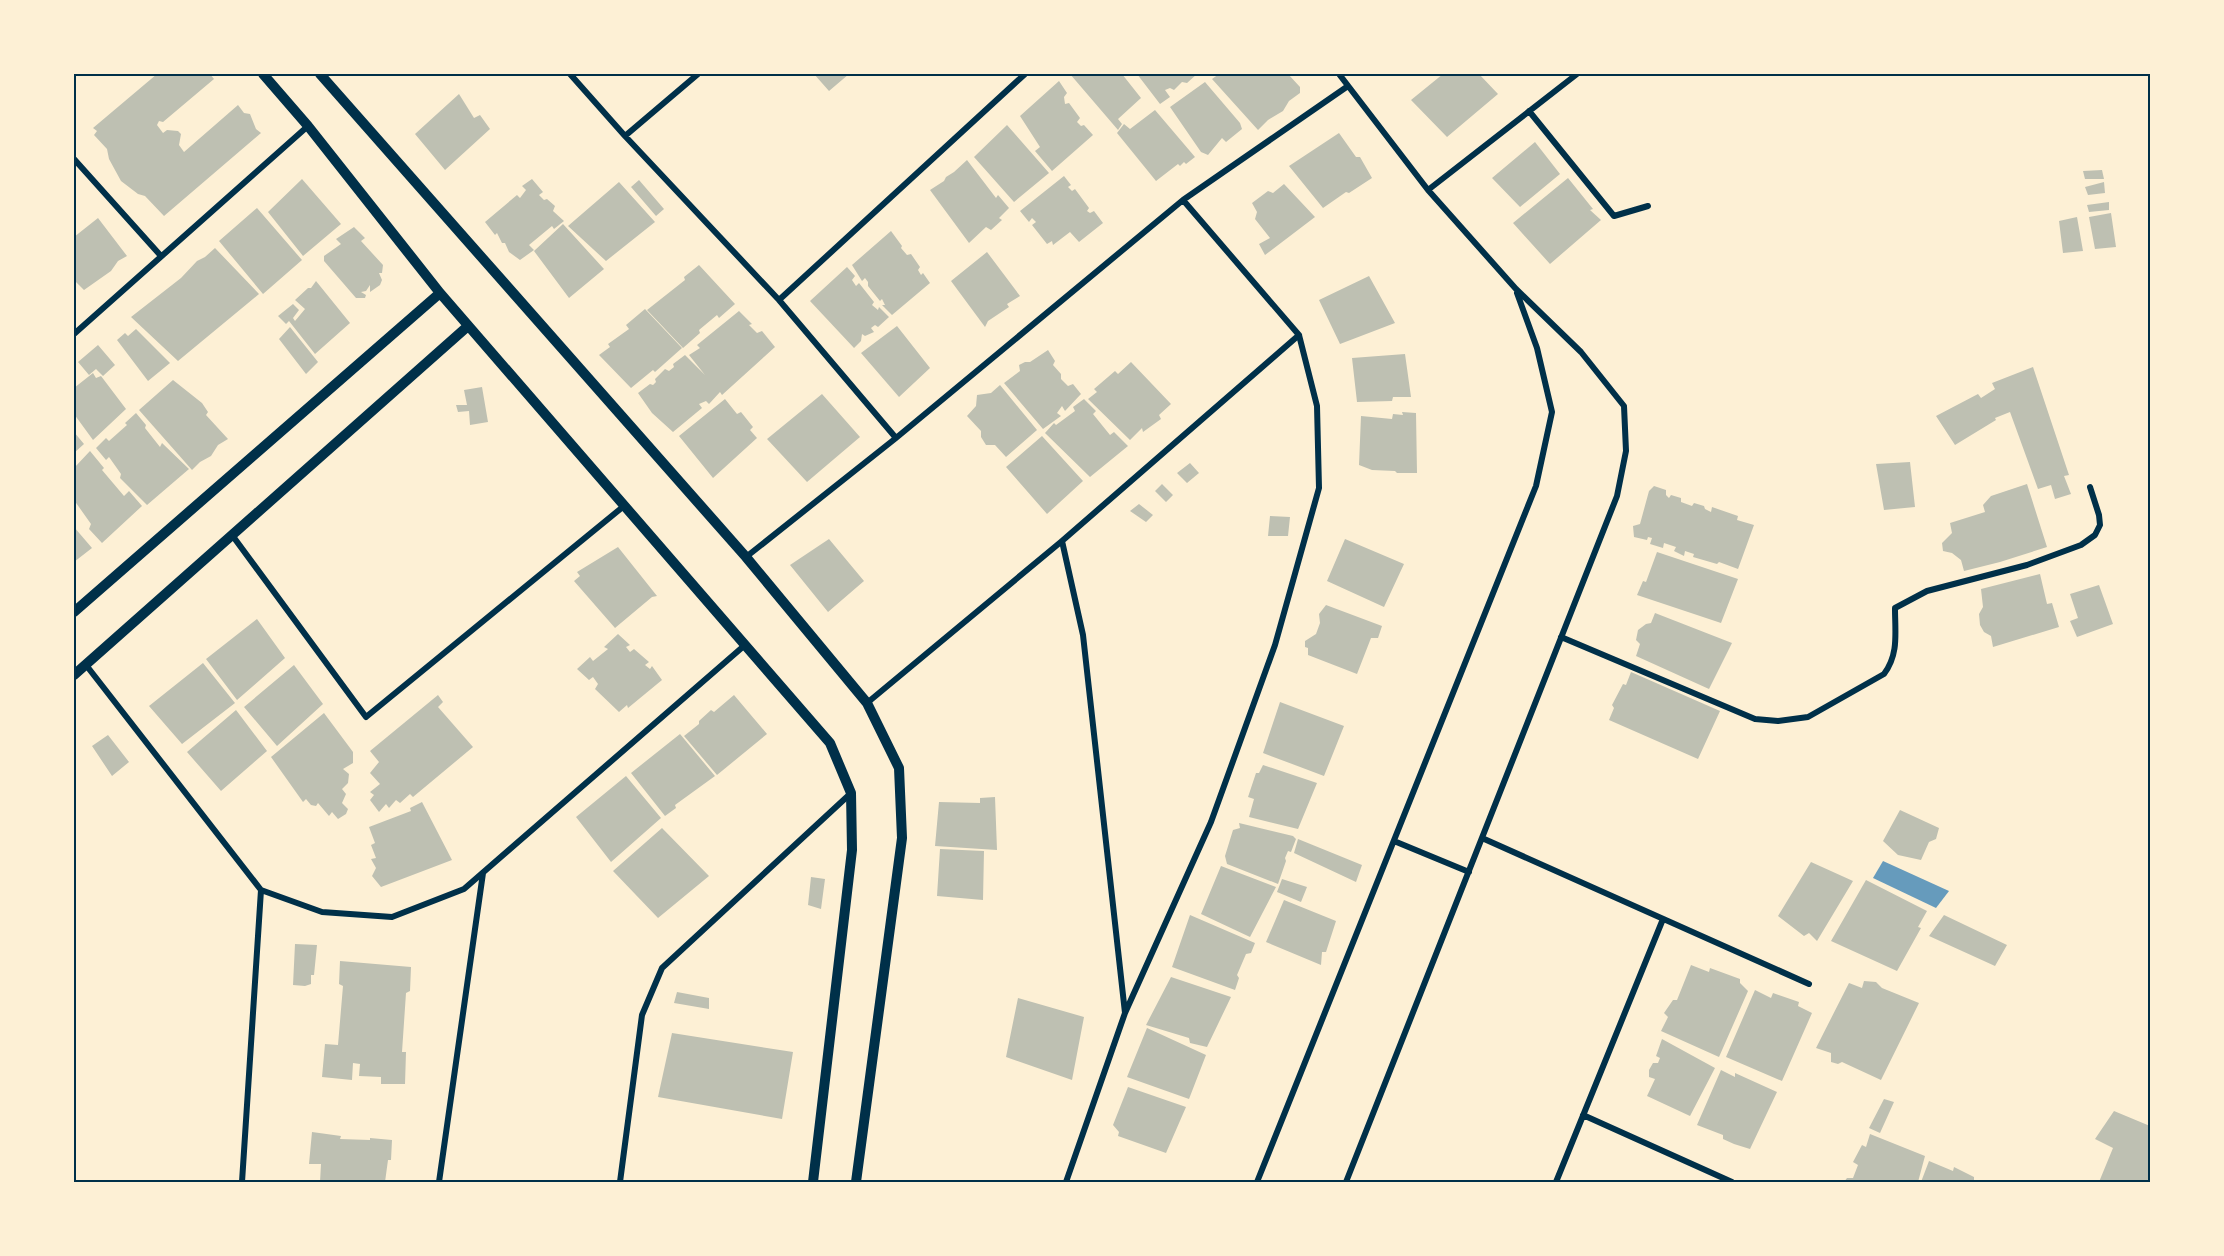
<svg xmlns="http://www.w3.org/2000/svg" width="2224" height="1256" font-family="'Golos Text',sans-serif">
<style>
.water{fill:#669bbc}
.building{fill:#bec0b2}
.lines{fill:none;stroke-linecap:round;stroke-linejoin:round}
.minor{stroke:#003049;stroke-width:6}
.tertiary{stroke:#003049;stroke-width:10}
.neatline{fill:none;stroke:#003049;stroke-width:2}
</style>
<rect width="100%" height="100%" fill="#fdf0d5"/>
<!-- water -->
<path class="water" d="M1883 861 1949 891 1936 908 1873 878Z"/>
<!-- building -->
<path class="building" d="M157 74H210L214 79 163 122 159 121 157 125 163 133 167 130 178 131 181 134 179 145 184 152 238 105 244 113 250 114 256 129 261 133 164 216 145 196 138 194 121 181 109 159 107 149 94 135 97 131 93 128Z
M814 74H849L829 91Z
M1070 74H1122L1141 98 1118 119 1122 124 1118 130Z
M1137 74H1197L1187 83 1182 82 1174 90 1170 88 1165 90 1170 97 1160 104Z
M1219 74H1288L1300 87V93L1289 101 1283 111 1268 120 1258 130 1212 79Z
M1443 74H1479L1498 94 1447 137 1411 100Z
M1059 81 1067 93 1064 97 1065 104 1069 103 1080 118 1077 122 1081 126 1084 125 1093 135 1052 171 1035 151 1040 147 1020 116Z
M1205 82 1240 123 1242 129 1226 142 1222 138 1208 155 1201 152 1170 107Z
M459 94 474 118 480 115 490 129 445 170 415 134Z
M1155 110 1195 157 1186 164 1184 162 1180 166 1178 164 1156 181 1117 133 1124 124 1130 129Z
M1007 125 1049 173 1014 202 974 157Z
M1339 133 1356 157H1360L1372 178 1349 193 1346 192 1323 208 1289 166Z
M1535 142 1560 174 1520 207 1492 178Z
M967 160 996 198 998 195 1009 208 999 218 1002 220 991 230 986 227 969 243 930 190 944 181 946 177 954 172Z
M2102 170 2104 179H2085L2083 171Z
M1064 176 1071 185 1068 187 1072 191 1075 189 1089 208 1087 211 1090 213 1094 211 1103 223 1079 242 1070 232 1053 245 1052 241 1047 244 1032 225 1036 222 1032 218 1029 222 1020 211Z
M1568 178 1593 209 1590 210 1601 220 1550 264 1513 223Z
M302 179 341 224 303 256 268 212Z
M532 179 543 192 539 195 544 200 547 199 555 206 553 211 564 221 554 229 552 226 529 245 534 250 520 260 509 252 505 243H502L497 233 495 235 485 222 517 195 520 198 526 190 522 186Z
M639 180 664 209 656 216 631 187Z
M619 182 655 222 606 261 568 226Z
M2104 182 2105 193 2088 195 2085 187Z
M1284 184 1315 217 1265 255 1259 244 1270 238 1255 219 1257 212 1252 203 1268 191 1273 193Z
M2109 202V210L2089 212 2087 205Z
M257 208 302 260 263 294 219 241Z
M2111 213 2116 247 2095 249 2089 217Z
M2077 217 2083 251 2063 253 2059 221Z
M98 218 127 256 118 261 111 271 84 290 74 280V237Z
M563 224 604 269 569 298 534 251Z
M354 227 365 238 361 241 383 265 382 273H379L382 280 380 285 370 292V285L366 291 361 292 366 295 365 298H356L324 261V256L341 244 336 239Z
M891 231 902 246 901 248 907 255 911 254 920 267 918 270 921 275 923 273 930 283 892 315 882 305H885L882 299 880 301 868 286V282L865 278 862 281 852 265Z
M215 248 259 294 178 361 131 317 181 278 197 261 205 257Z
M987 252 1020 296 1007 304 1009 307 988 321 985 327 951 281Z
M699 265 735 304 719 318 717 315 699 330 700 333 683 348 647 310 685 280 684 277Z
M847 267 855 276 852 280 856 286 859 283 874 302 872 305 878 310 879 307 889 317 878 327 875 325 871 328 874 332 865 336 862 334 861 341 854 348 810 301Z
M1369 276 1395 323 1340 344 1319 300Z
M316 281 350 323 315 354 289 321 286 324 278 316 293 304 299 310 293 318 295 321 305 309 295 300 308 288H311Z
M645 309 682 348 655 372 653 370 631 388 599 355 610 347 608 344 629 329 626 325Z
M739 311 752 324 749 325 757 333 762 331 775 347 722 395 720 392 709 404 706 401 699 404 702 408 673 432 652 413 638 393 650 384 653 385 656 382 655 379 665 369 669 371 674 367 673 364 685 355 705 375 689 355 700 348 697 345Z
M897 326 930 368 899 397 861 353Z
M290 327 318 362 306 374 279 339Z
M136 329 170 363 148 381 117 340 125 333 128 336Z
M98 345 115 365 103 376 96 369 89 375 78 362Z
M1048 350 1055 361 1053 365 1061 374V379L1068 386 1073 384 1081 394 1065 411 1062 406 1057 413 1061 416 1043 429 1004 383 1020 371 1019 365 1025 362H1030Z
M1405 354 1411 397H1393L1392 401 1357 402 1352 358Z
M1131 362 1171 404 1159 415 1161 419 1143 432 1142 428 1130 440 1088 399 1097 392 1094 389 1115 371 1118 374Z
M2033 367 2069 475 2064 476 2071 494 2055 499 2051 485 2038 489 2010 412 1995 418 1996 420 1955 445 1936 416 1978 394 1981 398 1995 389 1992 383Z
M93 373 96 378 101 376 126 409 93 440 74 414V388Z
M173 380 202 403 208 412 206 415 228 439 218 445 211 456 200 462 192 470 139 410Z
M1000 385 1037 430 1006 457 995 445H986L981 437V431L967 416 976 406 977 395 991 393Z
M482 387 488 422 470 425 469 411 458 412 456 405H467L464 390Z
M822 394 860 437 807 482 767 439Z
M725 399 737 414 741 412 753 427 750 430 757 438 713 478 679 436Z
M1084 399 1096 411 1093 414 1110 435 1114 432 1128 446 1090 477 1045 433 1054 423 1056 425 1075 411 1073 407Z
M1402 412 1416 413 1417 473H1397L1395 471 1372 470 1359 465 1361 416 1392 419 1393 414 1403 415Z
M136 413 146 425 145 428 160 447 162 443 189 469 147 505 120 478 121 474 109 457 106 460 96 448 106 438 109 441 127 425 125 423Z
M74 432 84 444 74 453Z
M1042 436 1083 481 1047 514 1006 467Z
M90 451 104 468 102 470 124 496 129 491 142 506 102 543 89 529 91 524 74 500V468Z
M1910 462 1915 507 1884 510 1876 464Z
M1190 463 1199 473 1187 483 1177 473Z
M1162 484 1173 495 1166 502 1155 491Z
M2027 484 2047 547 2000 562 1964 571 1961 560 1952 553 1943 551 1942 543 1952 533 1950 523 1985 512 1983 505 1991 496Z
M1654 486 1666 490V495L1669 498 1671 495 1681 498V502L1692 506 1694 503 1704 506 1705 509 1711 512 1712 507 1738 516 1737 520 1754 525 1738 569 1719 562 1717 564 1693 557 1694 554 1685 551 1684 556 1674 551 1676 547 1664 543 1663 548 1650 544 1652 538 1648 537 1647 540 1634 537 1633 526 1640 524 1649 491Z
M1139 504 1153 515 1146 522 1130 511Z
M1270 516 1290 517 1288 536H1268Z
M74 527 92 548 74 562Z
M829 539 864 581 828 612 790 565Z
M1345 539 1404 564 1384 607 1327 581Z
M618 547 657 596 652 597 615 628 574 581 580 576 577 572Z
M1657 552 1738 579 1721 623 1637 595 1643 581 1646 582Z
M2040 574 2047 604 2052 603 2059 627 1993 647 1991 636 1984 632 1980 625 1979 614 1983 607 1981 589Z
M2099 585 2113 624 2077 637 2070 621 2078 618 2070 594Z
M1326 605 1382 626 1378 638H1371L1357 674 1308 655V648L1305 647V641L1316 634 1320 623 1319 614Z
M1655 613 1732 643 1709 689 1636 656 1640 644 1636 640 1638 630 1646 624 1651 623Z
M257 619 285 658 237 700 206 659Z
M618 634 630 645 626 647 630 652 634 649 649 662 645 665 650 669 652 666 662 680 628 708 627 705 619 712 595 689 598 684 593 677 589 680 577 669 590 657 593 661 608 649 604 647Z
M203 663 235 703 182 744 149 706Z
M294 665 323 704 277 746 244 707Z
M1631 672 1720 711 1698 759 1609 720 1614 708 1612 705 1623 684 1626 685Z
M438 695 443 702 438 707 473 747 413 797 410 794 400 803 396 800 389 808 386 804 379 812 370 800 374 795 370 792 380 784 370 773 379 762 370 751Z
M734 695 767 734 717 775 684 736 699 724V721L711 710 714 712Z
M1280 702 1344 726 1324 776 1263 753Z
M236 710 267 751 221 791 187 752Z
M324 713 353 752V763L343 769 349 774 348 783 342 789 346 794 342 803 348 809 346 814 338 819 332 812 329 816 318 803 316 806 311 805 306 799 303 802 271 757Z
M680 734 715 776 675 805 676 808 665 816 631 773Z
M108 735 129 762 112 776 92 746Z
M1263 765 1317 783 1298 829 1249 817 1254 799 1248 797 1256 773H1259Z
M626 776 661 818 611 862 576 817Z
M995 797 997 850 935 846 939 802 980 803V798Z
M422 802 452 860 381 887 372 876 376 868 371 859 376 858 371 845 375 843 369 827 411 811 410 808Z
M1900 810 1939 828 1936 839 1929 842 1921 860 1898 855 1883 841Z
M1239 823 1293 836 1296 839 1291 852 1288 851 1285 858 1286 861 1278 884 1227 864 1225 856 1233 830 1240 828Z
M662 828 709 876 658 918 613 871Z
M1298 839 1362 865 1356 882 1294 853Z
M940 849 984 851 983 900 937 896Z
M1811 862 1853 881 1817 941 1809 933 1804 936 1778 916Z
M1221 866 1276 887 1250 937 1201 914Z
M811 877 825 879 821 909 808 905Z
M1282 879 1307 887 1301 902 1277 892Z
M1866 880 1927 911 1918 927 1921 928 1897 971 1831 941Z
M1284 900 1336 921 1326 952H1322L1321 965 1266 942Z
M1190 915 1255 943 1251 953 1246 954 1237 975 1239 978 1235 990 1172 967Z
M1944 915 2007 945 1995 966 1929 936Z
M295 944 317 945 314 975H311V984L305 986 293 985Z
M340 961 411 967 410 991 406 993 402 1052H406L405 1084H381V1077L359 1076 360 1064 353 1063 352 1080 322 1077 325 1044 338 1045 343 986 339 984Z
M1691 965 1709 972 1710 968 1740 979V983L1748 991 1719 1057 1661 1031 1668 1017 1664 1013 1673 1000H1677Z
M1171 977 1231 997 1207 1047 1190 1043 1189 1038 1146 1025Z
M1864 981 1876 982 1882 988 1919 1003 1881 1080 1842 1062 1838 1064 1831 1062V1053L1816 1048 1849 983 1862 988Z
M1755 990 1771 998 1773 993 1799 1002 1798 1006 1812 1013 1782 1081 1726 1057Z
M677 992 709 998V1009L674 1003Z
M1018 998 1084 1017 1072 1080 1006 1057Z
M1147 1028 1206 1055 1189 1099 1127 1077Z
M672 1033 793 1052 782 1119 658 1097Z
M1662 1039 1715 1068 1690 1116 1647 1096 1655 1079 1649 1077V1070L1653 1063H1658L1660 1058 1656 1056Z
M1721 1070 1735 1077V1073L1777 1092 1750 1149 1734 1144 1723 1139V1135L1697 1125Z
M1128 1087 1186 1107 1166 1153 1118 1136 1119 1132 1113 1125Z
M1884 1099 1894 1102 1880 1133 1869 1128Z
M2114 1111 2150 1126V1174L2147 1182H2099L2113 1148 2095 1139Z
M312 1132 341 1136 340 1139 370 1140V1138L392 1140 391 1160H388L385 1182H320L321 1164H309Z
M1870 1134 1925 1156 1918 1182H1844L1847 1178H1853L1858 1165 1853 1162 1862 1145 1866 1147Z
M1929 1161 1953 1171 1954 1167 1974 1177V1182H1921Z"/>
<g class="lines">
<!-- minor -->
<path class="minor" d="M570 74 625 136 779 300 896 438
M1339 74 1428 190 1516 289 1581 352 1624 406 1626 451 1617 496 1346 1182
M1529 111 1614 216 1648 206
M625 136 698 74
M74 159 161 256
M1428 190 1577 74
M779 300 1025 74
M74 334 308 126
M232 535 366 717 624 506
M1062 541 1083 635 1125 1013
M746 557 896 438 1183 200 1348 86
M1561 637 1755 719 1778 721 1808 717 1884 674C1899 654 1895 633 1895 608L1927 591 2027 565 2081 545 2095 535 2100 525 2099 515 2090 487
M86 665 261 890 322 912 392 917 464 889 745 645
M867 703 1062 541 1299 335
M1482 838 1809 984
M1394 841 1469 872
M1583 1115 1732 1182
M242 1182 261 890
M439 1182 483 873
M620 1182 642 1015 662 968 850 794
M1066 1182 1125 1013 1211 822 1275 645 1319 488 1317 406 1299 335 1183 200
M1257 1182 1536 486 1552 412 1537 348 1517 293
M1556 1182 1663 919"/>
<!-- tertiary -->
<path class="tertiary" d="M263 74 308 126 440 293 830 743 851 793 852 850 813 1182
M320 74 746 557 867 703 899 768 902 838 856 1182
M74 612 440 293
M74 675 468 326"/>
</g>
<!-- border -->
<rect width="2224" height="1256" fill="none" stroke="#fdf0d5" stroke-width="150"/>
<rect x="75" y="75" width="2074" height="1106" class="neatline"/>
</svg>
